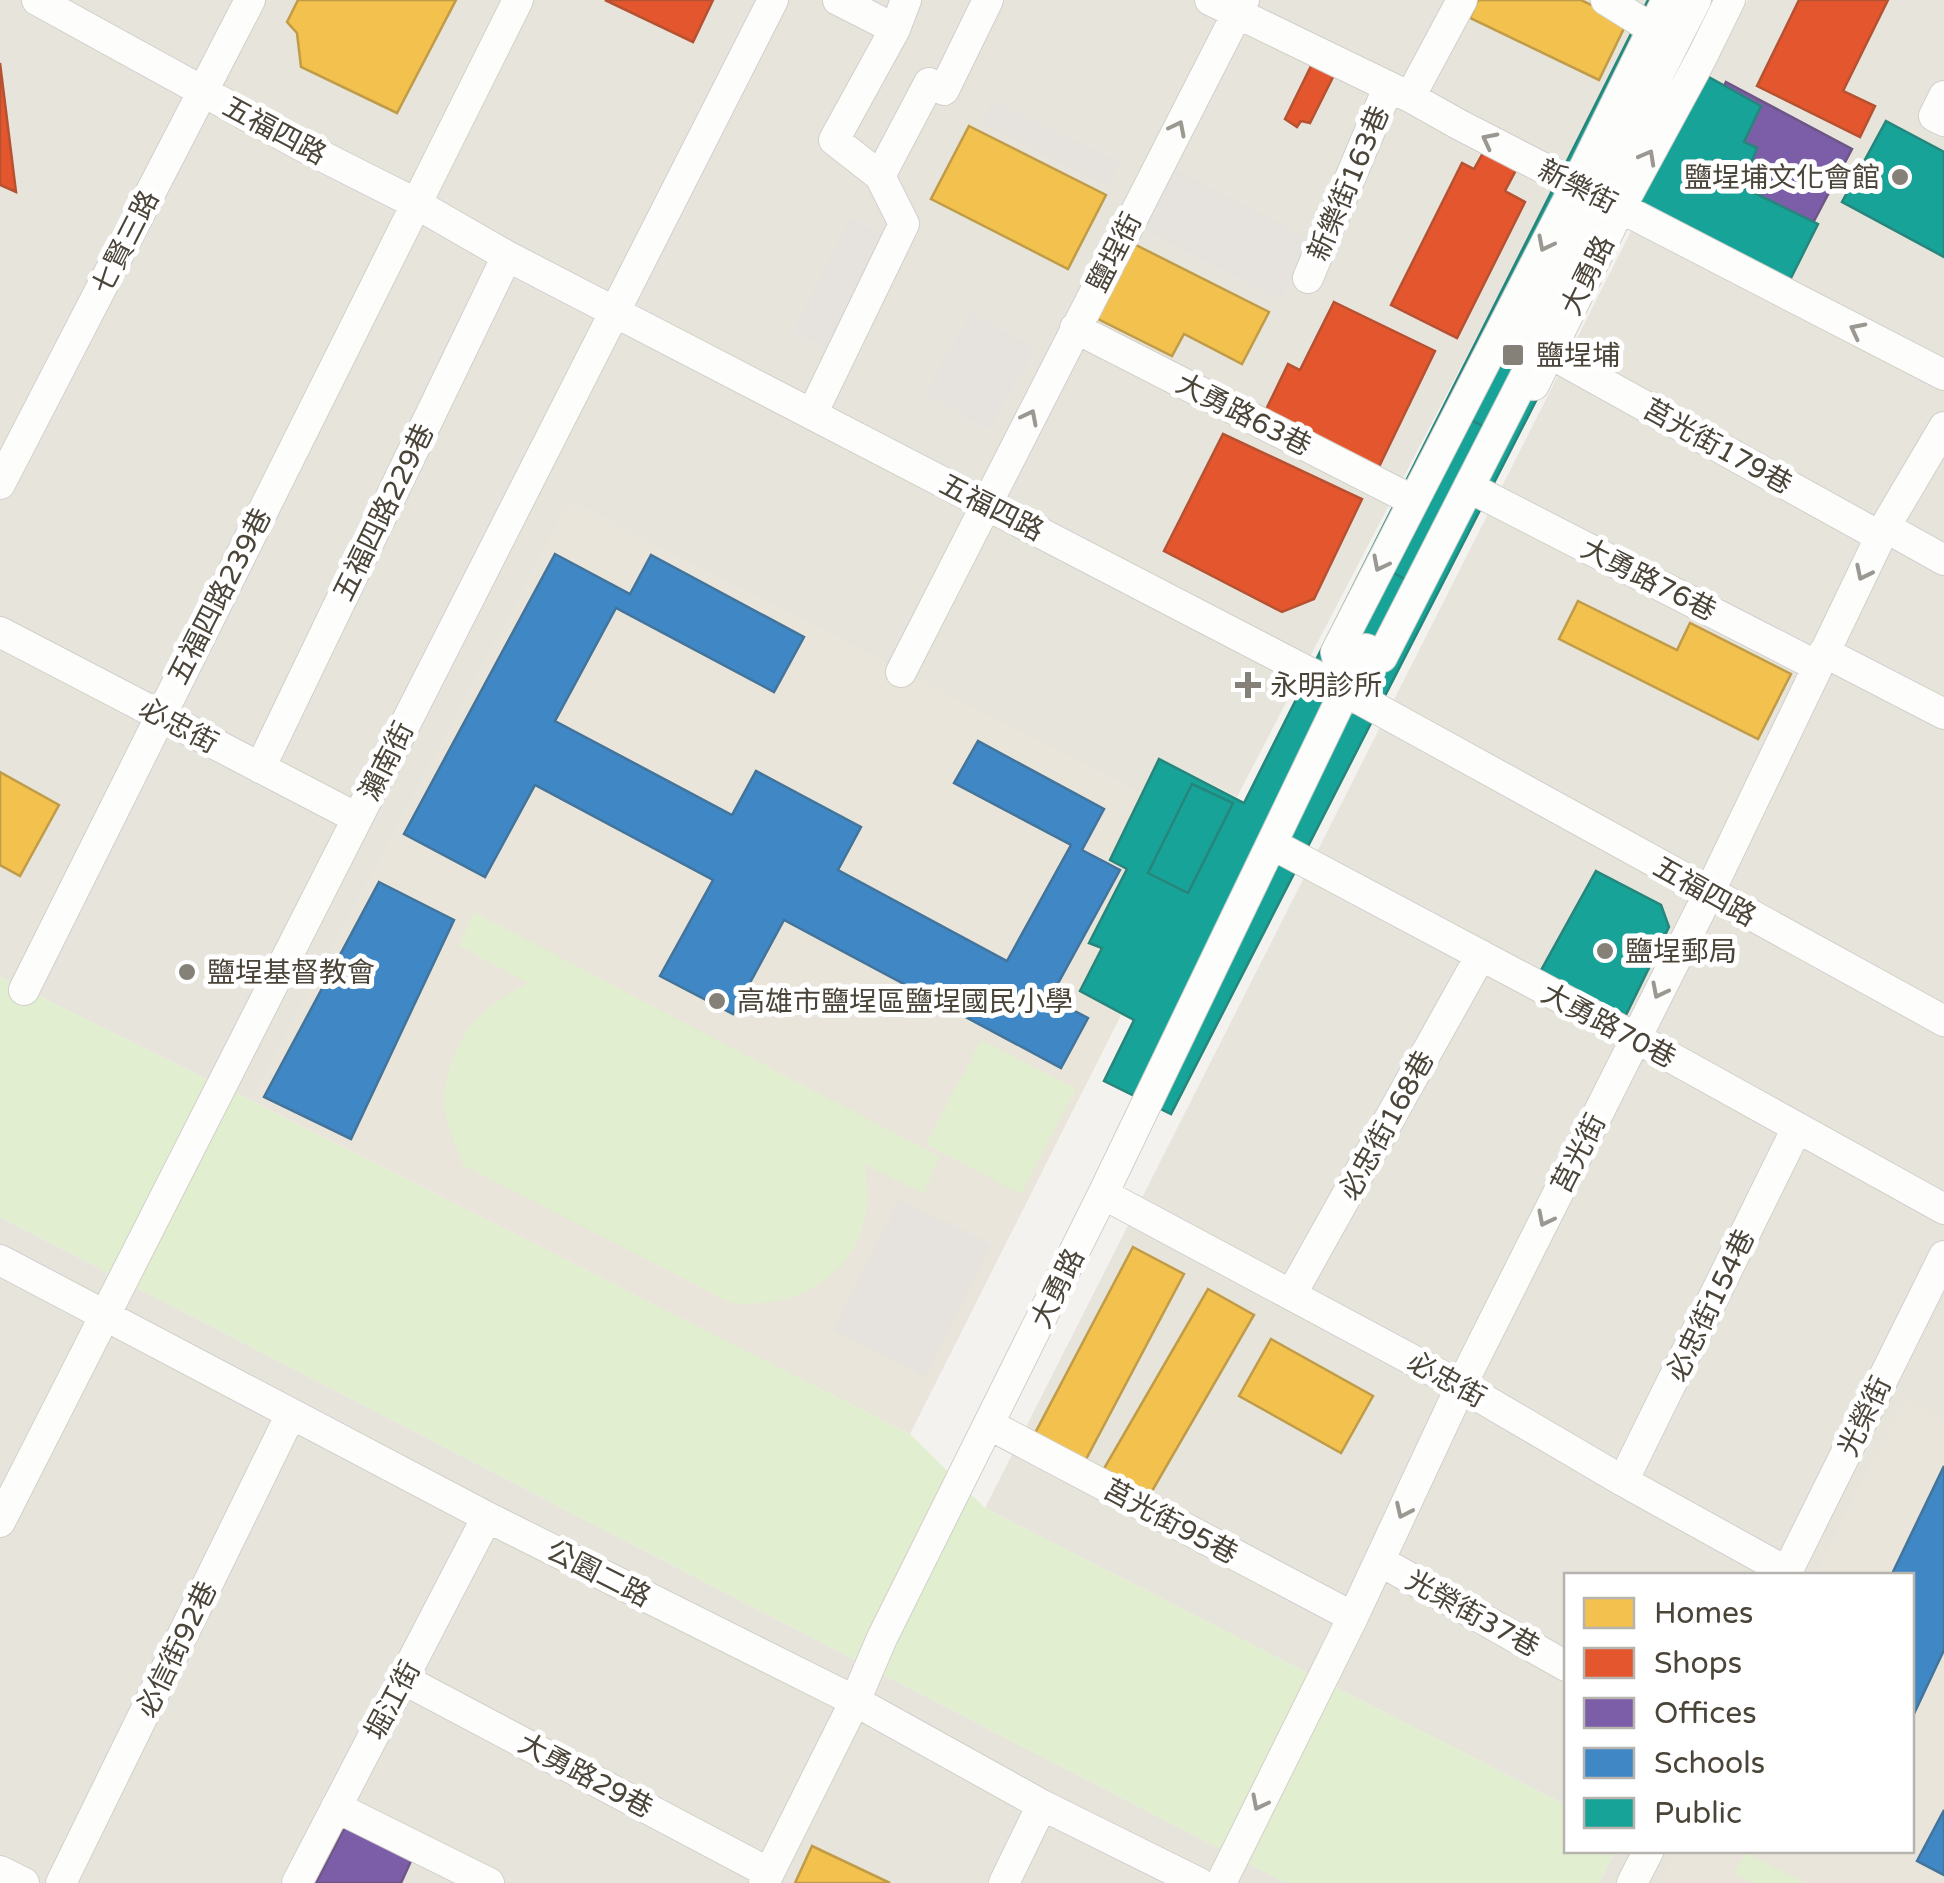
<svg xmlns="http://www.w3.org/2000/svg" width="1944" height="1883" font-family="'Varela Round','Noto Sans TC',sans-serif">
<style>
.residential{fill:#e7e4dc}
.education{fill:#eae5da}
.green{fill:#e1eecf}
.parking{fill:#e6e3df}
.homes{fill:#f2c14e;stroke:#c09c48;stroke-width:2.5}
.shops{fill:#e4572e;stroke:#b65131;stroke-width:2.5}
.offices{fill:#7b5ea7;stroke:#6d5686;stroke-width:2.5}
.schools{fill:#3f88c5;stroke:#43749b;stroke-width:2.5}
.public{fill:#17a398;stroke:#27867c;stroke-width:2.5}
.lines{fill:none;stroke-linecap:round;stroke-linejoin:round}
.minor-casing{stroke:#d2d0cb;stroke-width:32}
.minor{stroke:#fdfdfc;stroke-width:30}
.oneway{stroke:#9b9791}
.poi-dot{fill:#868178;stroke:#fff;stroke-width:4}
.labels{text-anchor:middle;stroke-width:10;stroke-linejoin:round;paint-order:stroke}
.street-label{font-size:28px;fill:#4b4439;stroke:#fff}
.poi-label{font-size:28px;fill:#4b4439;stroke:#fff;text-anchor:start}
</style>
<rect width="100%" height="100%" fill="#f4f2ee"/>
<!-- residential -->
<path class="residential" d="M0 0H1652L1237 797 1191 774 1172 811 571 502 252 1101 0 977Z
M1748 0H1944V1883H1599L1615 1851 1912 1850V1576H1566V1805L985 1508Z
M0 1217 1286 1883H0Z"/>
<!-- education -->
<path class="education" d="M571 502 1172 811 1179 900 910 1434 252 1101Z
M1904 1400 1944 1420V1883H1659L1676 1851 1912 1850V1576L1815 1575Z"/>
<!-- green -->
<path class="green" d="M474 912 940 1157 923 1193 864 1164C884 1251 817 1312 731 1303L463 1165C456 1145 447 1126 444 1105 443 1092 446 1078 450 1066 465 1021 488 1005 528 983L459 946Z
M0 977 252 1101 910 1434 985 1508 1566 1805V1850L1615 1851 1599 1883H1286L0 1217Z
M981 1040 1076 1089 1021 1194 926 1144Z
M1746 1853 1805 1883H1755L1734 1874Z"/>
<!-- parking -->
<path class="parking" d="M993 101 1120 162 1108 187 981 124Z
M1173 168 1312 240 1280 300 1141 228Z
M850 218 887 237 830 349 793 331Z
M971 312 1036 349 989 430 925 393Z
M899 1199 992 1244 925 1377 833 1330Z"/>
<!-- homes -->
<path class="homes" d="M298 0H456L397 113 301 67 297 33 287 22Z
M1478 0H1581L1627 22 1599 80 1470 18Z
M969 126 1106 195 1068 269 931 199Z
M1134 244 1269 312 1242 364 1184 334 1172 356 1096 318Z
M1578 601 1677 650 1690 623 1791 674 1758 739 1559 639Z
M0 772 59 805 20 876 0 865Z
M1133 1247 1184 1274 1084 1463 1033 1437Z
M1208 1289 1254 1315 1148 1498 1102 1472Z
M1271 1339 1373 1396 1341 1453 1239 1396Z
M812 1846 890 1883H795Z"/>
<!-- shops -->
<path class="shops" d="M605 0H713L693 42Z
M1799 0H1888L1843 91 1875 106 1860 137 1757 86Z
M0 63 16 192 0 185Z
M1312 64 1334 75 1310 123 1301 121 1297 127 1285 119Z
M1483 153 1516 170 1505 191 1525 202 1457 338 1391 305 1462 163 1474 169Z
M1334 302 1435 351 1375 475 1261 420 1288 364 1300 370Z
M1223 434 1362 499 1314 599 1282 612 1164 551Z"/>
<!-- offices -->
<path class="offices" d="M1726 82 1852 149 1786 274 1659 208Z
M348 1821 415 1852 401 1883H316Z"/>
<!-- schools -->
<path class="schools" d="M555 554 630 594 651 555 804 637 774 692 616 608 555 721 732 815 756 771 861 827 838 870 1007 961 1071 845 954 783 978 741 1104 809 1082 850 1120 870 1050 998 1088 1018 1061 1068 784 920 733 1014 660 976 713 880 535 785 485 877 404 834Z
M379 882 454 920 351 1139 264 1097Z
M1944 1466V1650L1912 1718V1576H1891Z
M1944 1810V1875L1917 1861Z"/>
<!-- public -->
<path class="public" d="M1648 0H1744L1707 76 1761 106 1744 142 1757 148 1742 187 1818 224 1789 282 1628 221 1171 1114 1104 1081 1134 1020 1080 991 1102 948 1089 943 1127 869 1110 860 1159 759 1244 803Z
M1886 121 1944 152V257L1842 202Z
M1499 354 1523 367 1491 430 1467 418Z
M1390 571 1408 581 1378 641 1360 633Z
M1192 784 1233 803 1188 893 1148 873Z
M1596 871 1661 905 1669 927 1626 1015 1539 974Z"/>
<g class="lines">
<!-- minor casing -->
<g class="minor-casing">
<path id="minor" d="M37 0 302 146 415 203 507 256 1345 691 1944 1021
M838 0 895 29
M1210 0 1410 97 1458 124 1944 375
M1606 0 1667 38
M1944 96 1934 116 1944 121
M1410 97 1462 0
M880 176 834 140 895 29 906 0
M1308 278 1388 88
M1075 328 1412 500
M1533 344 1881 537
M1534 385 1620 208 1702 57 1730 0
M812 414 904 224 880 176 929 83 944 90 988 0
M0 484 250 0
M1480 493 1817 666
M1885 527 1944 560
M0 632 357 818
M1824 652 1944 714
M901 672 1244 0
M1345 691 1336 652 1576 185 1667 0
M260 768 507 256
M1272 844 1636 1038 1944 1209
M24 990 518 0
M1103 1194 1461 1386 1623 1481 1787 1572
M0 1260 487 1517 855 1701 1042 1805 1199 1883
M1291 1295 1481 955
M990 1425 1353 1617
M1623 1481 1797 1128
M0 1522 773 0
M1380 1561 1566 1666
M1785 1576 1944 1256
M403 1679 769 1873
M336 1807 489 1883
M0 1871 24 1883
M61 1883 291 1414
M297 1883 487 1517
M764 1883 855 1701 882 1638 1103 1194 1345 691 1366 649 1382 657 1534 359 1518 351 1696 0
M1004 1883 1042 1805
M1221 1883 1353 1617 1461 1386 1709 893 1885 527 1944 427
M1632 1883 1649 1850"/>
</g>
<!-- minor -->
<use href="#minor" class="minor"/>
</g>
<!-- one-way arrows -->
<defs><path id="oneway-chevron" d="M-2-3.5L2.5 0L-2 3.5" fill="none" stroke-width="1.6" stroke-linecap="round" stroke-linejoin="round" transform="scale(2.5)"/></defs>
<g class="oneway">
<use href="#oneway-chevron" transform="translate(1178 128) rotate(-63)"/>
<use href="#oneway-chevron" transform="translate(1489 140) rotate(-153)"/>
<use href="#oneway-chevron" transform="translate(1648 157) rotate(-61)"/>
<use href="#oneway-chevron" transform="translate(1545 244) rotate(117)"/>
<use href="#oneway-chevron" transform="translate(1857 330) rotate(-153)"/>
<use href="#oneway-chevron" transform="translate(1030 417) rotate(-63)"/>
<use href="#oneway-chevron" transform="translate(1380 564) rotate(117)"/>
<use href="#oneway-chevron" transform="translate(1863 573) rotate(116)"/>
<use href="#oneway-chevron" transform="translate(1659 991) rotate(117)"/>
<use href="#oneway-chevron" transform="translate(1545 1219) rotate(117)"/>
<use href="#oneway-chevron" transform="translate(1403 1511) rotate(115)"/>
<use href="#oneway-chevron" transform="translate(1259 1803) rotate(117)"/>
</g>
<!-- markers -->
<g class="poi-dot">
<circle cx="1900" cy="177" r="10"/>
<rect x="1501" y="343" width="24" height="24" rx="5"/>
<path d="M1243 670h10v10h10v10h-10v10h-10v-10h-10v-10h10z"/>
<circle cx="1605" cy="951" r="10"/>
<circle cx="187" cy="972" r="10"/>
<circle cx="717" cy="1001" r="10"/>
</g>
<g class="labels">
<!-- street labels -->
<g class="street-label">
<text transform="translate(275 130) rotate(28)" y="10">五福四路</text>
<text transform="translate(1348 183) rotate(-67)" y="10">新樂街163巷</text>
<text transform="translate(1578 186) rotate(27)" y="10">新樂街</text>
<text transform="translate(125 242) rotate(-63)" y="10">七賢三路</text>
<text transform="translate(1114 252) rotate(-63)" y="10">鹽埕街</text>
<text transform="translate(1587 275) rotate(-64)" y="10">大勇路</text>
<text transform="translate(1244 414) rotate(27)" y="10">大勇路63巷</text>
<text transform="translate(1718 446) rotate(29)" y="10">莒光街179巷</text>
<text transform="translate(992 507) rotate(27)" y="10">五福四路</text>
<text transform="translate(383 512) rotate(-64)" y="10">五福四路229巷</text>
<text transform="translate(1649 579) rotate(27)" y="10">大勇路76巷</text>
<text transform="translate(219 596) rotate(-63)" y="10">五福四路239巷</text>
<text transform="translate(179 725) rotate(28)" y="10">必忠街</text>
<text transform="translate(386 761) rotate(-63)" y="10">瀨南街</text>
<text transform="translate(1705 891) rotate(29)" y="10">五福四路</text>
<text transform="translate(1609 1025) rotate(28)" y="10">大勇路70巷</text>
<text transform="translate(1386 1125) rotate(-61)" y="10">必忠街168巷</text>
<text transform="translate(1578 1153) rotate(-63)" y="10">莒光街</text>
<text transform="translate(1057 1288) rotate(-64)" y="10">大勇路</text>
<text transform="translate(1710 1305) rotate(-64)" y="10">必忠街154巷</text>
<text transform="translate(1447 1379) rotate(29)" y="10">必忠街</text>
<text transform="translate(1864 1416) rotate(-64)" y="10">光榮街</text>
<text transform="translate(1171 1521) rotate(28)" y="10">莒光街95巷</text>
<text transform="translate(599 1573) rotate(27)" y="10">公園二路</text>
<text transform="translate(1473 1613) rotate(29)" y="10">光榮街37巷</text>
<text transform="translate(176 1649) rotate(-64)" y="10">必信街92巷</text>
<text transform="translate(392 1700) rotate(-62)" y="10">堀江街</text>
<text transform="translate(586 1775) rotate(28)" y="10">大勇路29巷</text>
</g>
<!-- poi labels -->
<g class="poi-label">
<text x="1880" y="187" text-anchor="end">鹽埕埔文化會館</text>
<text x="1536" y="365">鹽埕埔</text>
<text x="1270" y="695">永明診所</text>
<text x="1625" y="961">鹽埕郵局</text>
<text x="207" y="982">鹽埕基督教會</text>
<text x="737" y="1011">高雄市鹽埕區鹽埕國民小學</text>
</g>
</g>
<!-- legend -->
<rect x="1564" y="1573" width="350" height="280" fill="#ffffff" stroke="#b7b4b0" stroke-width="2.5"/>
<rect x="1584" y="1598" width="50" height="30" fill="#f2c14e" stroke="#b7b4b0" stroke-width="2.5"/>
<text x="1654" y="1623" font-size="30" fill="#4b4439">Homes</text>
<rect x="1584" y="1648" width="50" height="30" fill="#e4572e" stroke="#b7b4b0" stroke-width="2.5"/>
<text x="1654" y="1673" font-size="30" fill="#4b4439">Shops</text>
<rect x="1584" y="1698" width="50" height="30" fill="#7b5ea7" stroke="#b7b4b0" stroke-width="2.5"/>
<text x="1654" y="1723" font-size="30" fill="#4b4439">Offices</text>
<rect x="1584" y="1748" width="50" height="30" fill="#3f88c5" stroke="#b7b4b0" stroke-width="2.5"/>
<text x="1654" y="1773" font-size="30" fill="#4b4439">Schools</text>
<rect x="1584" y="1798" width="50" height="30" fill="#17a398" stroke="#b7b4b0" stroke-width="2.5"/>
<text x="1654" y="1823" font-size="30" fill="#4b4439">Public</text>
</svg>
